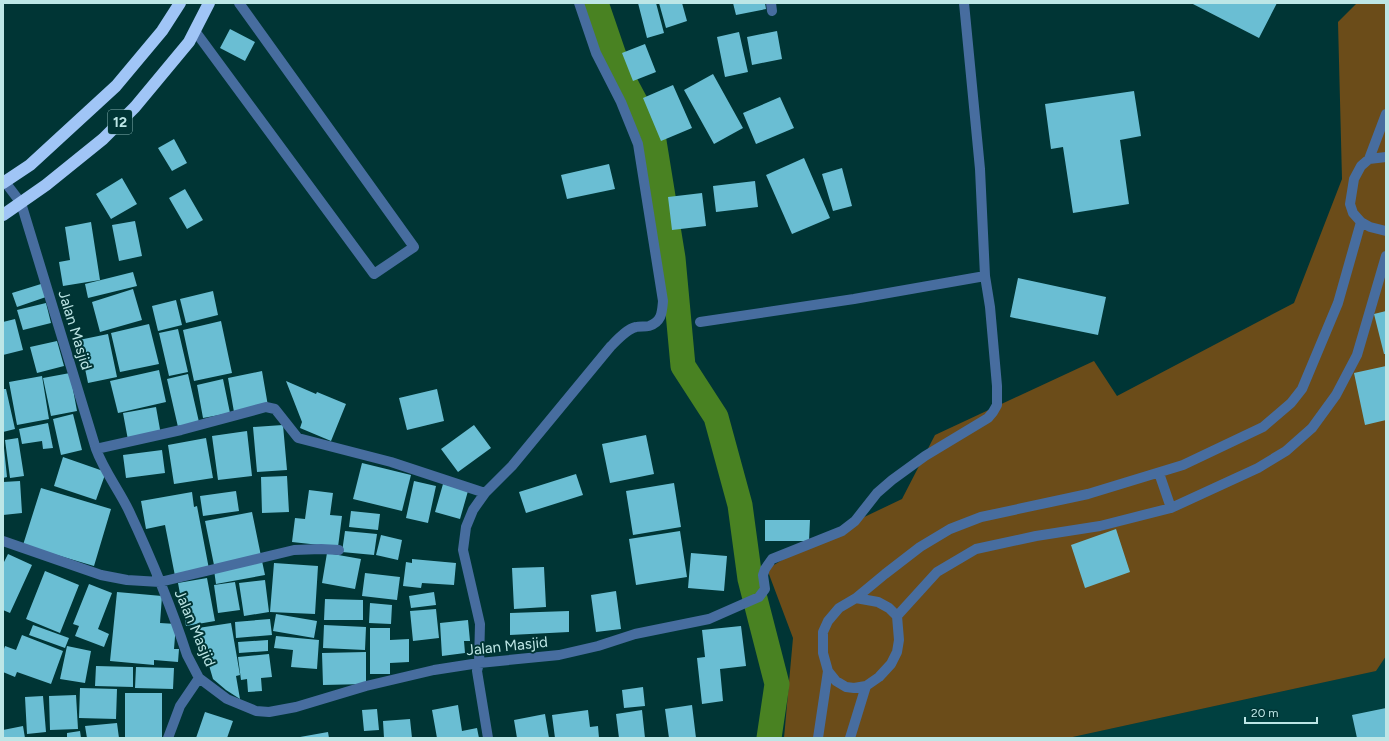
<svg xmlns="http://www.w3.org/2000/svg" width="1389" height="741" font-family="Figtree,sans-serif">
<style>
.built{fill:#004040}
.green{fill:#6b4c19}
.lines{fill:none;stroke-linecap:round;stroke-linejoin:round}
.canal{stroke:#498222;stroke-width:25}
.building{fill:#6abed3}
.minor{stroke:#476d9f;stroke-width:10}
.highway{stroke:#a0c5f6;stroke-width:12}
.labels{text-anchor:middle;stroke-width:4;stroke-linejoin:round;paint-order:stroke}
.shield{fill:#003535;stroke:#84b1b1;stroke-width:1}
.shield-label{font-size:14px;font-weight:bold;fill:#bde6e6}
.street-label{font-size:15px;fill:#bde6e6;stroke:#003535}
</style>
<rect width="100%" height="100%" fill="#003535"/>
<!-- built -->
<path class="built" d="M1386 656V737L1382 738H1068L1375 671Z"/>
<!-- green -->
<path class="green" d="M1357 3H1386V656L1376 671 1068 738H784L793 638 767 569 816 540 902 499 935 435 1094 361 1117 396 1294 303 1342 179 1338 22Z"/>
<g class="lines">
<!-- canal -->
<path class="canal" d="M596 3 620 73 653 135 673 258 683 366 716 417 740 505 750 579 777 684 769 738"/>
</g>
<!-- building -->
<path class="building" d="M638 3H656L664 33 647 38Z
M659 3H682L687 21 666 28Z
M733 3H765L766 9 736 15Z
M1191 3H1277L1259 38Z
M230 29 255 42 245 61 220 48Z
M777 31 782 59 752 65 747 37Z
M739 32 748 72 725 77 717 37Z
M645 44 656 72 633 81 622 53Z
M713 74 743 128 714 144 684 90Z
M673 85 692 128 661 141 643 98Z
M1134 91 1141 136 1120 140 1129 204 1073 213 1063 147 1051 149 1045 104Z
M780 97 794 128 756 144 743 113Z
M174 139 187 163 172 171 158 148Z
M804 158 830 218 792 234 766 175Z
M609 164 615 189 567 199 561 175Z
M842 168 852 206 833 211 822 174Z
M122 178 137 204 111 219 96 194Z
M755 181 758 207 716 212 713 186Z
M185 189 203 220 187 229 169 198Z
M702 193 706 226 672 230 668 197Z
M135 221 142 256 119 261 112 225Z
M91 222 100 280 63 286 59 262 70 260 65 227Z
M133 272 137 286 88 298 85 284Z
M1018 278 1106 297 1098 335 1010 317Z
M41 284 46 297 17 307 12 293Z
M133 289 142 320 100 332 92 302Z
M213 291 218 315 186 323 180 299Z
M176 300 182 325 158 331 152 306Z
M46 303 51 323 23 330 17 310Z
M1386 311V354H1384L1374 314Z
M15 319 23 350 3 355V322Z
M221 321 232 373 194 381 183 330Z
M149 324 159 364 120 372 111 333Z
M178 329 188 372 169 376 159 333Z
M108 334 117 377 88 383 79 340Z
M57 341 64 366 37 373 30 347Z
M1386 366V420L1365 425 1354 373Z
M159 370 166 402 118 413 110 381Z
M262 371 268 406 234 412 228 378Z
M70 373 77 411 51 416 43 378Z
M188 374 199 422 178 427 167 379Z
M42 376 49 419 17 425 9 382Z
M223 379 230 413 203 418 197 385Z
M286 381 316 394 317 392 346 404 331 441 300 428 302 422Z
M3 389H6L15 429 3 432Z
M437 389 444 421 407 430 399 398Z
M156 407 161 435 128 440 123 413Z
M73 414 82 450 61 455 53 419Z
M48 423 53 448 43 449 42 441 22 444 19 429Z
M283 425 287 470 257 472 253 427Z
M474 425 491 448 458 472 441 449Z
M247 431 252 476 218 480 212 436Z
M646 435 654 474 610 483 602 444Z
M18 438 24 476 10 478 5 440Z
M206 438 213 478 174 484 168 445Z
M3 448H4L7 477 3 478Z
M162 450 165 473 126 478 123 455Z
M63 457 106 472 96 500 54 486Z
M362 463 411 475 402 511 353 499Z
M576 474 583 495 526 513 519 492Z
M287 476 289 512 262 513 261 477Z
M20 481 22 513 3 515V482Z
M414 481 436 486 428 523 406 518Z
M674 483 681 527 633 535 626 491Z
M443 484 468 491 460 519 435 512Z
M41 488 111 509 94 566 23 545Z
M309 490 333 493 330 515 342 516 338 547 292 542 295 518 305 519Z
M236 491 239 511 203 516 200 496Z
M192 492 194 507 197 506 209 569 175 576 165 525 146 529 141 501Z
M351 511 380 514 378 530 349 527Z
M252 512 261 556 214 565 205 521Z
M765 520H810L809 541H765Z
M1116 529 1130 572 1085 588 1071 545Z
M345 531 377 534 374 555 342 552Z
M680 531 687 577 636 585 629 539Z
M381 535 402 540 398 560 376 555Z
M327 553 361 559 355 589 322 583Z
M691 553 727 556 724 591 688 588Z
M8 554 32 565 10 613 3 610V564Z
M412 559 456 563 454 585 422 583 421 588 403 586 406 562 412 563Z
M262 561 265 575 216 584 214 570Z
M274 563 318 566 315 614 270 612Z
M544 567 546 607 514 609 512 568Z
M45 571 79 585 60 633 26 619Z
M365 573 400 577 397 600 362 596Z
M207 578 215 621 186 626 178 583Z
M265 580 269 612 244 616 239 583Z
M235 582 240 610 218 613 214 585Z
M89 584 112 593 98 629 109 634 104 647 75 636 79 626 73 624Z
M616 591 621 629 596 632 591 595Z
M117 592 162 596 160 623 176 624 174 649H179L178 662 154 660V665L110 661Z
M434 592 436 605 411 608 409 596Z
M325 599 363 600V620H324Z
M370 603 392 605 391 624 369 623Z
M436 609 439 638 413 641 410 611Z
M569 611V632L510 635V613Z
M276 614 317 621 314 638 273 631Z
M270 619 272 635 236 638 235 622Z
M468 620 470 641H464L465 653 442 656 440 623Z
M231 623 240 675 236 676 240 699 226 690 213 679 198 628Z
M33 625 69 638 65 648 29 635Z
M324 625 366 627 365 650 323 648Z
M741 626 746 666 720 669 723 701 702 704 697 658 705 657 702 630Z
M370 628H390V640L409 639V662L390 663V674H370Z
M22 635 63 651 51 684 17 672 15 677 3 672V652L5 646 16 650Z
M276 636 319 640 317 669 291 667 293 650 274 648Z
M268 640V651L239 653 238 642Z
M67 646 91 651 85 683 60 679Z
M366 652V684L323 685 322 653Z
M269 654 272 677 261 678 262 691 248 692 247 679 241 680 238 657Z
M96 666 133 667V687L95 686Z
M136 667 174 668 173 689 135 688Z
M643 687 645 706 624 708 622 690Z
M80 688 117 689 116 719 79 718Z
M125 693H162V738H125Z
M76 695 78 729 50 730 49 696Z
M43 696 46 732 27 734 25 697Z
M458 705 462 731 477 728 479 738H437L432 710Z
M692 705 696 738H669L665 709Z
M1386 708V737L1357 738 1352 715Z
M377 709 379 730 364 731 362 710Z
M588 710 590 727 598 726 599 738H555L552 715Z
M642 710 645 738H619L616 714Z
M205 712 233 721 227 738H196Z
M545 714 549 738H517L514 720Z
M410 719 412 738H384L383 721Z
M117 723 119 738H87L85 726Z
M23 726 25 738H3V730Z
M80 731 81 738H67V733Z
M328 732 329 738H300V737Z"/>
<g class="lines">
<!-- minor -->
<path class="minor" d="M771 3 772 11
M195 31 374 274 414 247 239 3
M1386 114 1369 159 1361 166 1354 179 1350 204 1353 213 1361 222 1370 227 1386 231
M1369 159 1386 157
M5 182 21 203 96 449C104 471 119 490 129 511 151 558 171 606 187 655L199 678 227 699 256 711 269 712 296 707 366 686 434 670 479 663 559 655 598 646 635 634 709 619 759 597 765 589 763 575 765 569 772 559 842 531 855 521 877 493 892 480 925 456 988 418 993 412 997 405V386L990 307 985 276 980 169 964 3
M700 322 854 299 985 276
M96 449 181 430 266 407 275 409 298 438 391 462 485 493
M1159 473 1171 508
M3 541 101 575 127 580 160 582 294 550 321 549 339 550
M856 598 878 602 889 608 897 616 899 640 897 652 891 664 879 677 866 686 854 688 846 687 836 681 828 671 823 653V632L828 621 839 608 856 598 885 574 920 547 950 529 981 517 1088 494 1183 465 1263 427 1291 403 1302 389 1338 303 1361 222
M897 616 937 572 976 549 1036 536 1100 526 1171 508 1258 468 1286 451 1312 428 1336 395 1357 355 1386 256
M168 738 180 706 199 678
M488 738 477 671 479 663 480 624 463 550 466 527 473 510 485 493 512 466 611 346C618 339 627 329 636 327 640 326 645 327 649 326 662 322 662 312 663 301L638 144 621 102 596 53 579 3
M818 738 828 671
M850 738 866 686"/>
<!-- highway -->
<path class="highway" d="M3 183 30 165 116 86 162 31 180 3
M3 215 46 185 103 139 135 107 189 42 209 3"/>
</g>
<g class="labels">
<!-- shield labels -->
<rect class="shield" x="108" y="110" width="24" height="24" rx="3"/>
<g class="shield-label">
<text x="120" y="127">12</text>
</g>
<!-- street labels -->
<g class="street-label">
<text transform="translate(75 330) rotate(73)" y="5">Jalan Masjid</text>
<text transform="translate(195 628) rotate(67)" y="5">Jalan Masjid</text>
<text transform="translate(507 646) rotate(-6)" y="5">Jalan Masjid</text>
</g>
</g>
<!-- border -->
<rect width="1389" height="741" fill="none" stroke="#bde6e6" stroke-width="8"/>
<!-- scale -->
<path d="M1245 717v6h72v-6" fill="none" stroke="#bde6e6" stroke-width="2"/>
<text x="1251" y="717" font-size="12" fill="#bde6e6" stroke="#003535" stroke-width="3" paint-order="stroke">20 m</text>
</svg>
